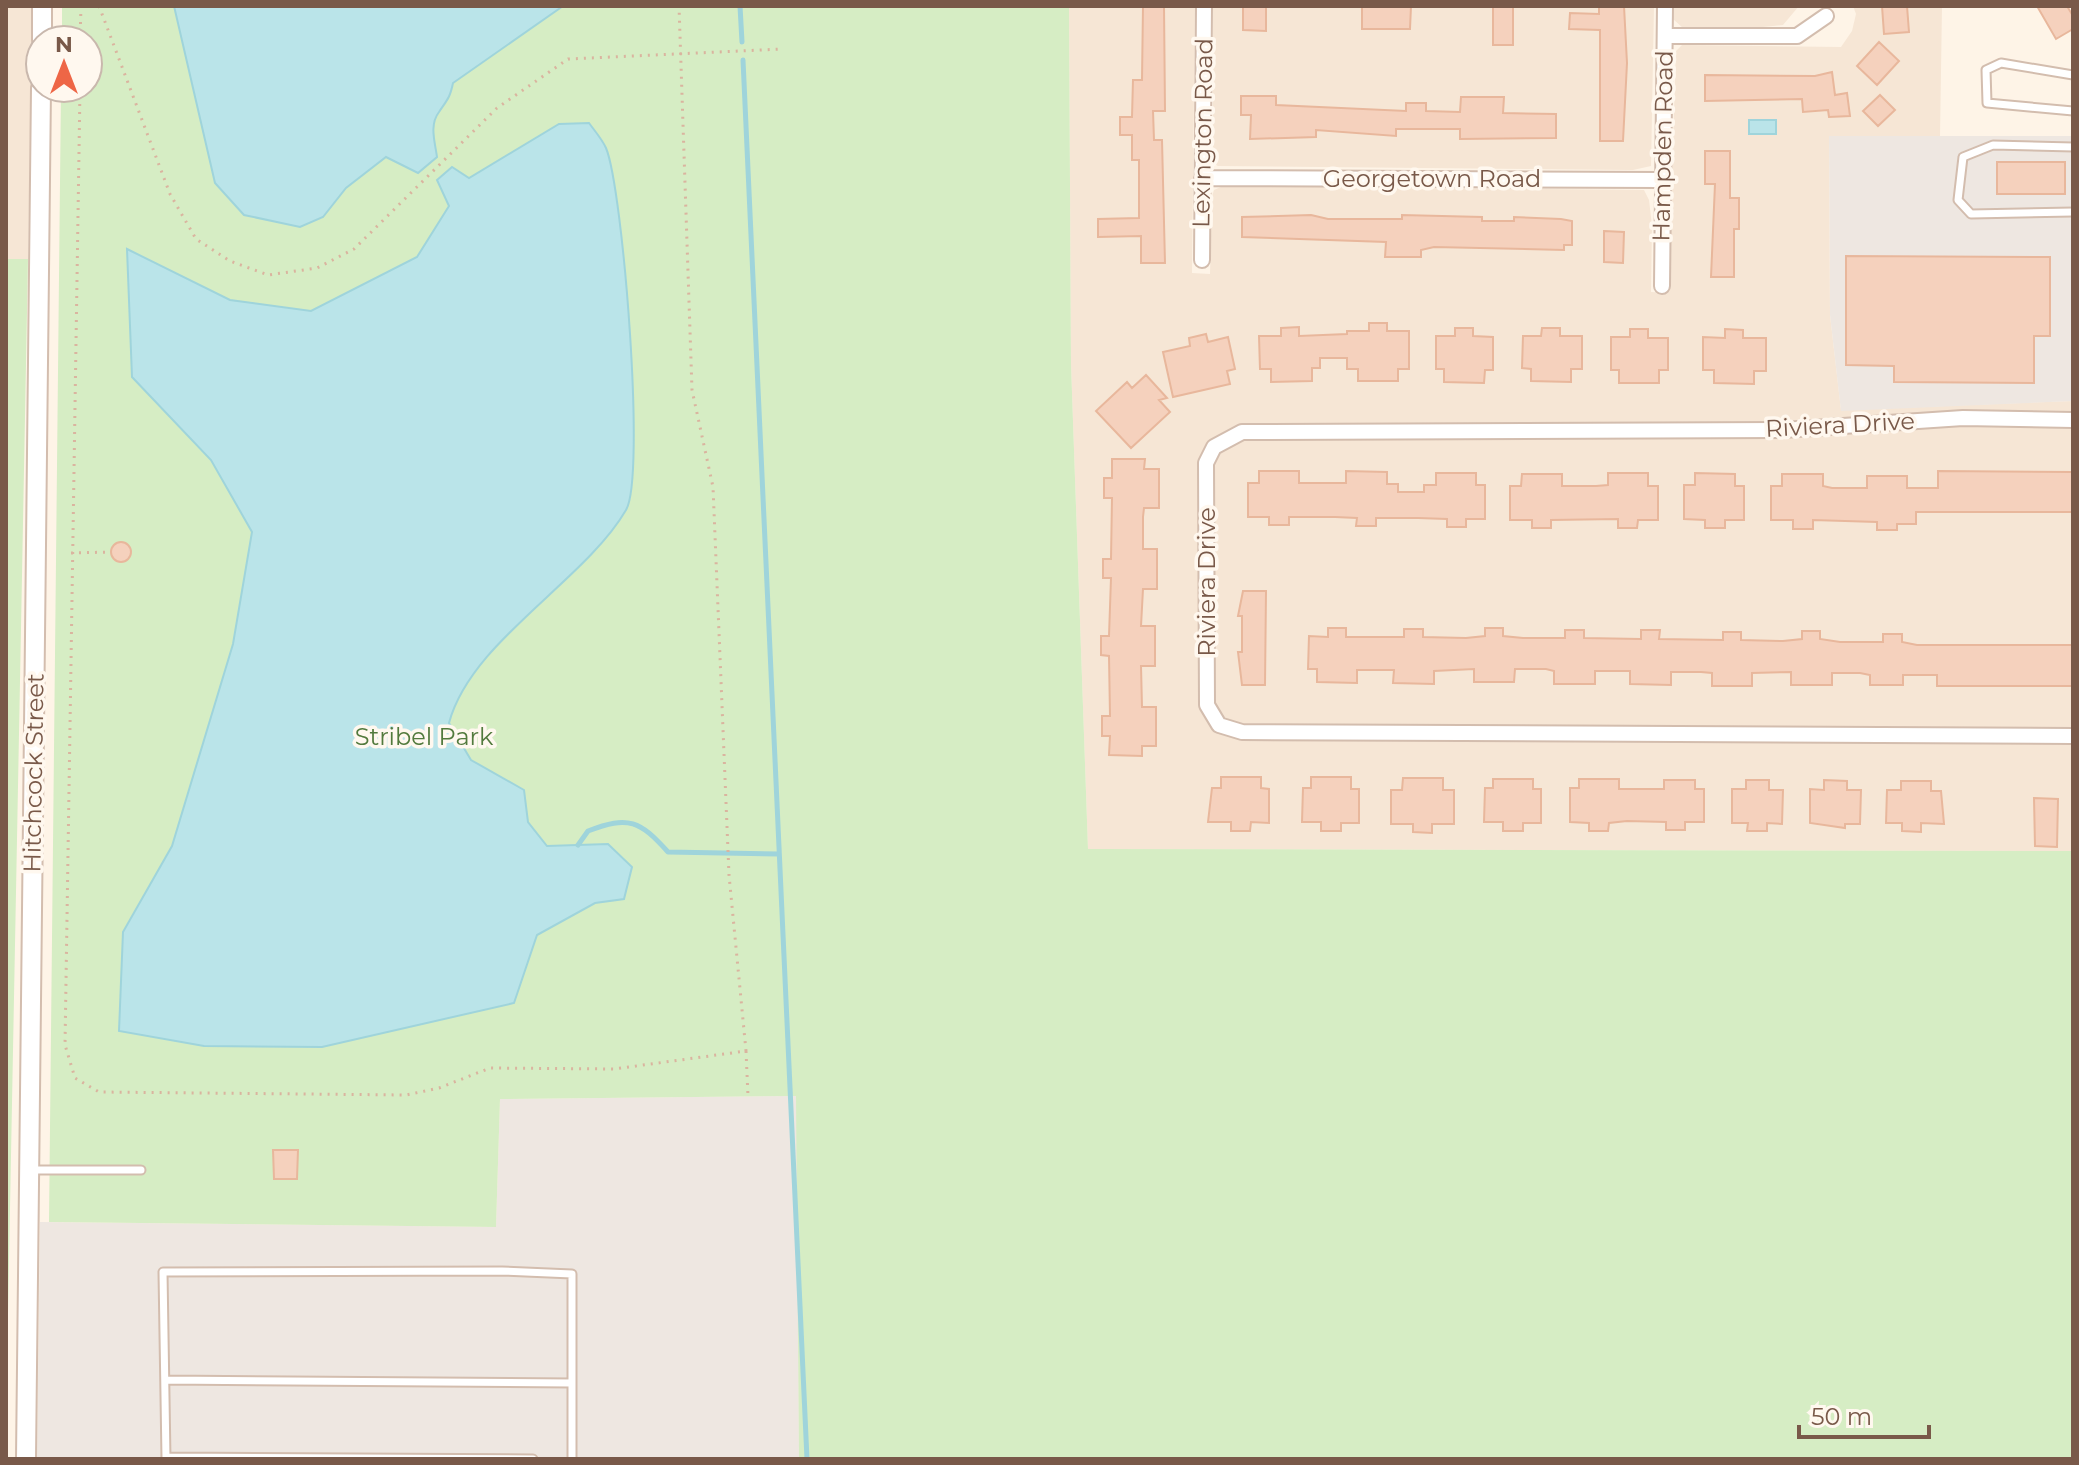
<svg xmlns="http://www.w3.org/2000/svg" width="2079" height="1465" font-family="Montserrat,sans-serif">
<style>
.residential{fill:#f6e6d5}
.industrial{fill:#eee7e1}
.green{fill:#d6edc4}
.water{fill:#bae4e9;stroke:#9fd4db;stroke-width:2}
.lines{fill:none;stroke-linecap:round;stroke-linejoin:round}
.stream{stroke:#9fd4db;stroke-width:5}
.building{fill:#f5d1bd;stroke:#e8b79c;stroke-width:2}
.service-casing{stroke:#d3bdae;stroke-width:11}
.minor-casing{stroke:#d3bdae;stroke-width:18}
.tertiary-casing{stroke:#d3bdae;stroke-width:22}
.path{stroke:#dab49f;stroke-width:3;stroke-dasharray:2 6;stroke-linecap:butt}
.service{stroke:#fff;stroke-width:7}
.minor{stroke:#fff;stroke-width:14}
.tertiary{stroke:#fff;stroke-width:18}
.labels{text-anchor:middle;stroke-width:7;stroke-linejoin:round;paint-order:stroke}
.street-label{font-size:24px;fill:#795949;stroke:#fff8ef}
.park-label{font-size:24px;fill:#527a3d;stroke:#fff8ef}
</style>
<rect width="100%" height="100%" fill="#fef4e7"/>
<!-- residential -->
<path class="residential" d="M6 6H32L28 259H6Z
M1069 6H1195L1192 273 1210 274 1212 197 1214 190 1223 186 1644 190 1649 200 1652 226 1651 292 1668 293 1676 51 1682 45 1841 47 1852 31 1856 14 1853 6H1942L1940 136H1829L1830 315 1841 410 2073 401V851L1088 849 1071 364Z
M1213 6H1654L1651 166 1633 170 1218 166 1213 163Z
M1673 6H1799L1783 25 1753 28H1683L1673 19Z"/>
<!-- industrial -->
<path class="industrial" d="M1829 136H2073V401L1841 411 1830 315Z
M797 1096 799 1459H37L40 1222 496 1227 500 1099Z"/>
<!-- green -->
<path class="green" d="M62 6H1069L1071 364 1088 849 2073 851V1459H799L796 1096 500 1099 496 1227 49 1222 61 88H88V40H62Z
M6 259H28L6 1420Z"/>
<!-- water -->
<path class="water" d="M174 6H563L453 83C450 98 447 100 439 112 429 125 435 142 437 157L418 173 386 157 346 188 323 217 300 227 244 215 215 183Z
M1749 120H1776V134H1749Z
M589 123C594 130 602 139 606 148 623 189 646 477 626 510 584 582 471 641 449 723L471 760 524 790 528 822 547 846 608 844 632 867 624 899 595 903 537 935 514 1003 322 1047 204 1046 119 1031 123 932 172 846 233 644 252 532 211 460 132 377 127 249 230 300 311 311 417 257 449 206 437 180 452 167 469 178 559 124Z"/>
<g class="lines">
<!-- stream -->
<path class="stream" d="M740 6 742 42
M743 60 807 1459
M578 845 588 831C629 815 640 821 668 852L779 854"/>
</g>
<!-- building -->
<path class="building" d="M1143 6H1164L1165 111H1153L1154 140H1162L1165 263H1141V236L1098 237V219L1139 218V160H1132V135H1120V117H1132L1133 80H1142Z
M1243 6H1266V31L1243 30Z
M1362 6H1411L1410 29H1362Z
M1493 6H1513V45H1493Z
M1599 6H1624L1627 63 1623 141H1600V30L1569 29 1570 13 1599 14Z
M1882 6H1907L1909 32 1884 34Z
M2037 6H2067L2073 16V29L2056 39Z
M1879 42 1899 61 1877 85 1857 66Z
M1832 72 1835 95 1847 93 1850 116 1829 117 1828 110 1803 112 1802 99 1705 101V75L1815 76Z
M1880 95 1895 110 1878 126 1863 111Z
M1241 96H1276V105L1406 111V103H1426V111L1460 112 1461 97H1504L1503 113 1556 114V138L1460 139V129H1396V136L1316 130V137L1250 139 1251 115H1241Z
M1705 151H1730V198H1739V229H1734V277H1711L1715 184H1705Z
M1997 162H2065V194H1997Z
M1311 215 1328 219H1402V215L1482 217V221H1514V217L1561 219 1572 221V245H1564V250L1434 247 1421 250V257H1385L1386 242 1242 237V217Z
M1604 231 1624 232 1623 263 1604 262Z
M1846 256 2050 257V336H2034V383L1894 382V366L1846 365Z
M1369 323H1387V331H1409V369H1398V381H1358V369H1347V358H1320V368H1312V381L1271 382V369H1260L1259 336H1281V328L1299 327V336L1347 334V331H1369Z
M1455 328H1473V336L1493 337V370H1485L1484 383 1444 382V369H1436V336H1455Z
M1542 328H1560V336H1582V369H1571V382L1531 381V369L1522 368 1523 336H1541Z
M1630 329H1648V338H1668V370H1659V383H1619V370H1611V337H1630Z
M1725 329 1743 330V338H1766V371H1754V384L1714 383V370H1703V337L1725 338Z
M1206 334 1208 342 1228 337 1235 369 1227 371 1230 384 1173 397 1163 352 1190 346 1189 338Z
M1146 375 1167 398 1159 400 1170 412 1131 448 1096 411 1127 382 1132 388Z
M1112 459H1145L1144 469H1159V508H1144L1143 517V549H1157V589H1143L1141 626H1155V666H1141L1142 707H1156V746H1142V756L1109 755 1110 736H1102V716H1110L1109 656 1101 655V636H1109L1111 578H1103V559H1111L1112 498H1104V478H1112Z
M1259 471H1299V483H1346V471L1387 472V484H1398V492H1424V485H1436V473H1476V485H1485V519H1466V527H1447V519L1418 518H1376V526H1356L1357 518 1335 517H1289V525H1269V517H1248V483H1259Z
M1938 471 2073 472V512H1916V524H1897V530H1877V522L1813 520V529H1793V520H1771V486H1782V474H1823V486L1832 488H1867V476H1907V488H1938Z
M1608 473H1648V486H1658V520H1638L1637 528H1618V519L1551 520V528H1532V520H1510V486H1521L1522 474H1562V486H1596L1608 485Z
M1695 473 1735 474V486H1744V520H1725V528H1705V520L1684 519V485H1695Z
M111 552a10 10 0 1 1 20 0a10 10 0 1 1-20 0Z
M1243 591H1266L1265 685H1242L1238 652H1242V616H1238Z
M1328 628H1346V637H1404V629H1423V637L1466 638 1485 636V628H1503V636L1523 638H1565V630H1584V638L1641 639V630H1660L1659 639 1723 640V632H1741V640L1783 641 1802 639V631H1820V639L1840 642H1883V634H1902V642L1917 645H2073V686H1937V675H1903V685H1870V675L1860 673H1832V685H1791V672L1752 673V686H1712V673L1701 672H1671V685L1630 684V671H1595V684H1554V671L1546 669H1515L1514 682H1474V669L1434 671V684L1393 683 1394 670H1357V683L1317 682V669H1308L1309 636 1328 637Z
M1221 777H1261V788L1269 789V823L1251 822 1250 831H1231V822H1208L1212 788H1221Z
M1311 777H1351V789H1359V823H1341V831H1321V822H1302L1303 788H1311Z
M1403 778H1443V790H1454V824H1432V833L1413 832V824H1391V790H1402Z
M1493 779H1533V789H1541V823H1523V831H1503V822H1484L1485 788H1493Z
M1579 779H1619V789H1664V780H1695V789H1704V822H1685V830H1666V822L1627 821 1609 823 1608 831H1589V823L1570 822V788H1579Z
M1746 780H1769V790H1783L1782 824 1767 823V831H1747L1748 823H1732V789H1746Z
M1824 780 1847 781V790H1861L1860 824H1845V828L1810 823V789L1824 790Z
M1901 781H1931V791H1941L1944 824 1921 823V832L1902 831V823H1886L1887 790H1901Z
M2034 798 2058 799 2057 847 2035 846Z
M273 1150H298L297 1179H274Z"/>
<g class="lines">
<!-- service casing -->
<g class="service-casing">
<path id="service" d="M2073 75 2001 63 1986 70 1987 103 2073 111
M2073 147 1993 145 1963 157 1958 200 1971 214 2073 212
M32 1170H141
M165 1380 572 1383
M166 1457 533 1459
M166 1459 163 1272 502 1271 572 1274V1459"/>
</g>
<!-- minor casing -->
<g class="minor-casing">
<path id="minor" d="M1665 36H1797L1826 16
M1202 178 1662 180
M1202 260 1204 6
M1662 286 1665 6
M2073 420 1963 418 1783 430 1242 432 1214 447 1206 463 1207 705 1219 725 1242 732 2073 736"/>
</g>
<!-- tertiary casing -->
<g class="tertiary-casing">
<path id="tertiary" d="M42 40V6
M26 1459 41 88"/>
</g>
<!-- path -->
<path class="path" d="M99 6 170 194 196 239 230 261 268 275 317 268 354 249 497 108 568 59 783 49
M80 40 81 6
M80 88 65 1045 75 1078 99 1092 406 1095 439 1088 490 1068 614 1069 746 1051 729 875 713 487 692 390 679 6
M71 553 111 552
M746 1051 748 1096"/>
<!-- service -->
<use href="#service" class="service"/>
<!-- minor -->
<use href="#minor" class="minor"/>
<!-- tertiary -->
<use href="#tertiary" class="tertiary"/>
</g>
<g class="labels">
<!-- street labels -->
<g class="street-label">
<text transform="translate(1203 133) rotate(-89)" y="8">Lexington Road</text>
<text transform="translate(1663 146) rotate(-89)" y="8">Hampden Road</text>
<text x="1432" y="187">Georgetown Road</text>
<text transform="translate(1840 425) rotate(-3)" y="8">Riviera Drive</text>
<text transform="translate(1207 582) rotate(-90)" y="8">Riviera Drive</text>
<text transform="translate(34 773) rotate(-89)" y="8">Hitchcock Street</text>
</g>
<!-- park labels -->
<g class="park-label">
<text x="424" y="745">Stribel Park</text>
</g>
</g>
<!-- border -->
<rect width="2079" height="1465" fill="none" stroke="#795949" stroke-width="16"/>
<!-- north arrow -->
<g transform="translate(64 64)"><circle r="38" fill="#fff8ef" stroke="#c9b8ad" stroke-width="2"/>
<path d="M0-6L14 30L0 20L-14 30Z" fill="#ee6646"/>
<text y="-12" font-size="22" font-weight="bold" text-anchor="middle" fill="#795949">N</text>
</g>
<!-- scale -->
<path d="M1799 1425v12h130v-12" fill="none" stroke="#795949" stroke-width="4"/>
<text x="1811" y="1425" font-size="24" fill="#795949" stroke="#fff8ef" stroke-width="6" paint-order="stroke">50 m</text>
</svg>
